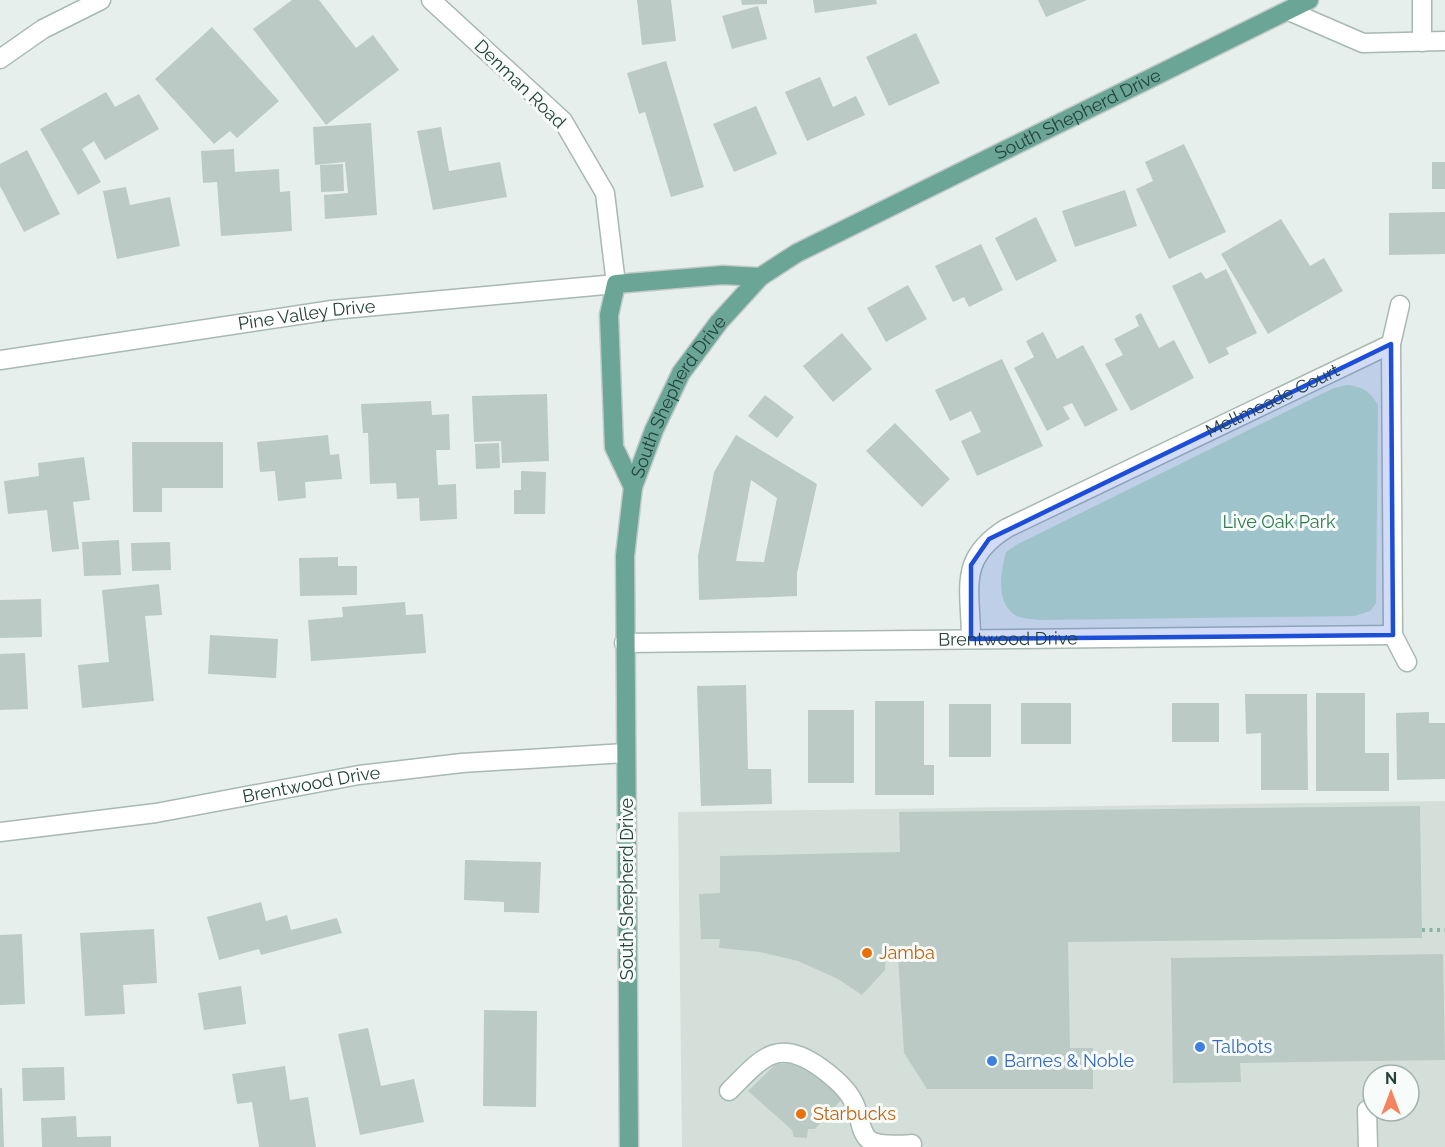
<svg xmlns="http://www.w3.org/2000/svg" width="1445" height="1147" font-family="Raleway,sans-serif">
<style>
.built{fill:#d4dfda;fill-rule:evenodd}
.green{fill:#bfe0c8}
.building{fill:#bbcac4;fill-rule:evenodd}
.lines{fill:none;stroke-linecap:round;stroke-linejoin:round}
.minor-casing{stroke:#a8b8b2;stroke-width:21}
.major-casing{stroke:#c2cac8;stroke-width:21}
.path{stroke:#86b3a5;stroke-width:4;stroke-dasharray:3 4.5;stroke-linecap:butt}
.minor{stroke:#fff;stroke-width:18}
.major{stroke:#6aa596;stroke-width:18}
.marked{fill:#1d4ed8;fill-opacity:0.2;stroke:#1d4ed8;stroke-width:4.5;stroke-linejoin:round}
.food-dot{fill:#e8710a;stroke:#f7fbf9;stroke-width:2}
.shop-dot{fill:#3f7fe0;stroke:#f7fbf9;stroke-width:2}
.labels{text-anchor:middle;stroke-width:6;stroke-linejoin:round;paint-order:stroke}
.street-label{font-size:18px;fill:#24423a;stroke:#f7fbf9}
.park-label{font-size:18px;fill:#2d7a4b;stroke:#f7fbf9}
.food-label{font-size:18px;fill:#c56008;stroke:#f7fbf9;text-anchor:start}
.shop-label{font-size:18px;fill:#366cbe;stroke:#f7fbf9;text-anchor:start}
</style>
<rect width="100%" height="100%" fill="#e6efeb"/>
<!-- built -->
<path class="built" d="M1445 801V1147H682L678 812ZM1373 1075H1409V1111H1373Z"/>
<!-- green -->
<path class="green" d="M1347 385C1363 387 1370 391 1378 405L1376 603 1370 611 1355 616 1039 620C1032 619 1022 619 1015 615 995 602 1001 571 1006 552L1016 545 1334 388Z"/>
<!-- building -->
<path class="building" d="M292 0H319L356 48 373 35 399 70 326 125 253 29Z
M637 0H671L676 41 642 45Z
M741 0H767V4L742 5Z
M813 0H876L877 4 815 13Z
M1038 0H1087L1046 17Z
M758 6 767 39 732 49 722 16Z
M212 27 279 101 237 138 230 131 214 144 155 79Z
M916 33 940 83 889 106 866 57Z
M666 61 704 187 671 197 645 112 639 114 627 73Z
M820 77 833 107 856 96 865 115 807 141 785 92Z
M106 92 115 107 139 94 159 129 105 160 94 141 82 149 101 182 78 195 40 129Z
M756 106 777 154 734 172 713 124Z
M371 123 377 215 325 219 324 195 348 193 345 162 315 165 313 127Z
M441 127 449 171 500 162 507 197 433 210 417 131Z
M1184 144 1226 232 1169 259 1136 189 1153 181 1145 162Z
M234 149 235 172 279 169 280 192 290 191 292 231 221 236 217 182 203 183 201 151Z
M27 150 60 214 24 232 0 186V164Z
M1432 162H1445V189H1432Z
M343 164 344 191 321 192 320 165Z
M126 187 130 205 170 197 180 246 117 259 103 191Z
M1125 190 1137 226 1075 247 1062 211Z
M1445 212V254L1389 255V213Z
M1036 217 1057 261 1016 281 995 238Z
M1281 219 1310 266 1324 258 1343 291 1268 334 1221 254Z
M981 244 1003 290 969 307 964 297 953 302 935 266Z
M1226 269 1257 333 1226 348 1229 354 1209 364 1172 286 1201 272 1206 279Z
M908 285 927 319 886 342 867 308Z
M1141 313 1159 348 1174 340 1194 378 1131 411 1105 364 1123 355 1114 339 1139 326 1135 316Z
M1043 332 1057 359 1083 345 1118 410 1085 427 1072 403 1063 407 1070 419 1047 431 1014 368 1034 357 1026 341Z
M842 333 872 369 833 402 803 366Z
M1002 359 1043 446 977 476 961 441 981 432 971 411 950 421 935 390Z
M547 394 549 461 502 463 501 441 474 442 472 396Z
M765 395 794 417 777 438 748 416Z
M431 401 432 415 449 414 450 450H436L438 485 456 484 457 519 420 521 419 498 397 499 396 483 370 484 368 433H363L361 404Z
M895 423 950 479 922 507 866 451Z
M328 435 330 455 339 454 342 479 305 482 306 498 278 501 275 471 260 472 257 442Z
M736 435 817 484 797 573V596L699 600 698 556 714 472ZM751 480 777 498 764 562 736 561Z
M132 442H223V488H162V512H133Z
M499 443 500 468 476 469 475 444Z
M84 457 90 500 73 502 79 549 52 552 47 510 8 514 4 481 39 476 38 463Z
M521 471 546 472 545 514H514V490H521Z
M119 540 121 575 84 576 82 542Z
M170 542 171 570 132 571 131 543Z
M338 557V566H357V595L300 596 299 558Z
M159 584 162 615 145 616 154 701 82 708 78 665 109 662 102 590Z
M41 599 42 637 0 638V600Z
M405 602 406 615 423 614 426 653 311 661 308 620 343 617 342 607Z
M210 635 278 639 276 678 208 674Z
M25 653 28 709 0 710V654Z
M746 685 748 769H771L772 804 701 806 697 686Z
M1316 693H1365V753H1389V791H1316Z
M1245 694H1307L1308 790H1261V733L1246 734Z
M875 701H924V765H934V795H875Z
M1021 703H1071V744H1021Z
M1172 703H1219V742H1172Z
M949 704H991V757H949Z
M808 710H854V783H808Z
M1429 712V723H1445V779L1397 780 1396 713Z
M1420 806 1422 938 1068 942 1070 1048H1093V1089H927L904 1053 898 956H886L885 970 862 995 838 979 798 961 760 952 719 948 720 939H701L699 894 720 893V856L900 852 899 812Z
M465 860 541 862 539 913 504 912V902L464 900Z
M261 902 266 921 287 915 291 930 337 918 342 933 261 955 259 949 219 960 207 917Z
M154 929 157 983 123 985 125 1014 85 1016 80 933Z
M22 934 25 1004 0 1005V935Z
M1443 954 1445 1060 1240 1063 1241 1082 1173 1083 1171 958Z
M241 986 246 1024 204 1030 198 993Z
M484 1010 537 1011 536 1107 483 1106Z
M368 1028 381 1086 414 1079 424 1122 360 1135 338 1034Z
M802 1063 842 1099 815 1129H808L807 1138 794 1137 792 1130 748 1091 776 1064Z
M285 1066 290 1100 308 1097 316 1147H259L252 1102 237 1104 232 1074Z
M64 1067 65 1100 23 1101 22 1068Z
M0 1088H2L4 1147H0Z
M76 1116 77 1137 111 1136V1147H42L41 1118Z"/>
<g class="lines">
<!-- minor casing -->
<g class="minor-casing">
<g id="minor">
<path d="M1422 0V42"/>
<path d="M1289 11 1363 43 1445 41"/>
<path d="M0 59 43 29 101 0"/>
<path d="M1391 344 1400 305"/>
<path id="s1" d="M0 360 332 310 616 284 605 193 563 121 431 0"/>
<path id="s2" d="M971 639C971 588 957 559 1007 528L1391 344 1393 635 1407 662"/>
<path id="s3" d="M624 643 1393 635"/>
<path id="s4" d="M0 832 156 813 359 775 462 763 625 753"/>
<path d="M729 1091C761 1059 777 1036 821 1068 832 1076 847 1089 853 1101 860 1112 859 1130 868 1139 878 1147 899 1145 912 1144"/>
<path d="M1367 1110 1368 1147"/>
</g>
</g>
<!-- major casing -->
<g class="major-casing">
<g id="major">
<path d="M633 487 614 447 609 315 616 284 723 275 760 277"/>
<path id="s5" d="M629 1147 625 556 633 487 654 430 681 373 719 322 760 277 797 253 1309 0"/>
</g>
</g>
<!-- path -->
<path class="path" d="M1422 930H1445"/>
<!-- minor -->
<use href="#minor" class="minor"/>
<!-- major -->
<use href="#major" class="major"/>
</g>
<!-- marked area -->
<path class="marked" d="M1391 344 1393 635 971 639V565L989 539Z"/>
<!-- markers -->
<g class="food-dot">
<circle cx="867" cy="953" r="6"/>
<circle cx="801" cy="1114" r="6"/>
</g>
<g class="shop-dot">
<circle cx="1200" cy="1047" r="6"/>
<circle cx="992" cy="1061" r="6"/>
</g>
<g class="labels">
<!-- street labels -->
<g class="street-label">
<text transform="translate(520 84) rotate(44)" y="6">Denman Road</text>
<text dy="6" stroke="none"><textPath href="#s5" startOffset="1266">South Shepherd Drive</textPath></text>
<text dy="6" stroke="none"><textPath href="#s1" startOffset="310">Pine Valley Drive</textPath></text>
<text dy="6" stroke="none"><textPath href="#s5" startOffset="762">South Shepherd Drive</textPath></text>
<text dy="6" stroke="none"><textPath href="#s2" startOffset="420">Mellmeade Court</textPath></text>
<text dy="6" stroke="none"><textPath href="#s3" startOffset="384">Brentwood Drive</textPath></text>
<text dy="6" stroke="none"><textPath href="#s4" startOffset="315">Brentwood Drive</textPath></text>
<text transform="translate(627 889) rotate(-90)" y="6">South Shepherd Drive</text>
</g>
<!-- park labels -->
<g class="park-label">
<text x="1279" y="528">Live Oak Park</text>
</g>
<!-- food labels -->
<g class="food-label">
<text x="879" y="959">Jamba</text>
<text x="813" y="1120">Starbucks</text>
</g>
<!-- shop labels -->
<g class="shop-label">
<text x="1212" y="1053">Talbots</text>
<text x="1004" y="1067">Barnes &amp; Noble</text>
</g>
</g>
<!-- north arrow -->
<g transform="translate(1391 1093)"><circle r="28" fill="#f7fbf9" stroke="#a3b1ad" stroke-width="1.5"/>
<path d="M0-4.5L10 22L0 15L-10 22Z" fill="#f4845f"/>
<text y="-9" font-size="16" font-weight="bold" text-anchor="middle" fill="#24423a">N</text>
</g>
</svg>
